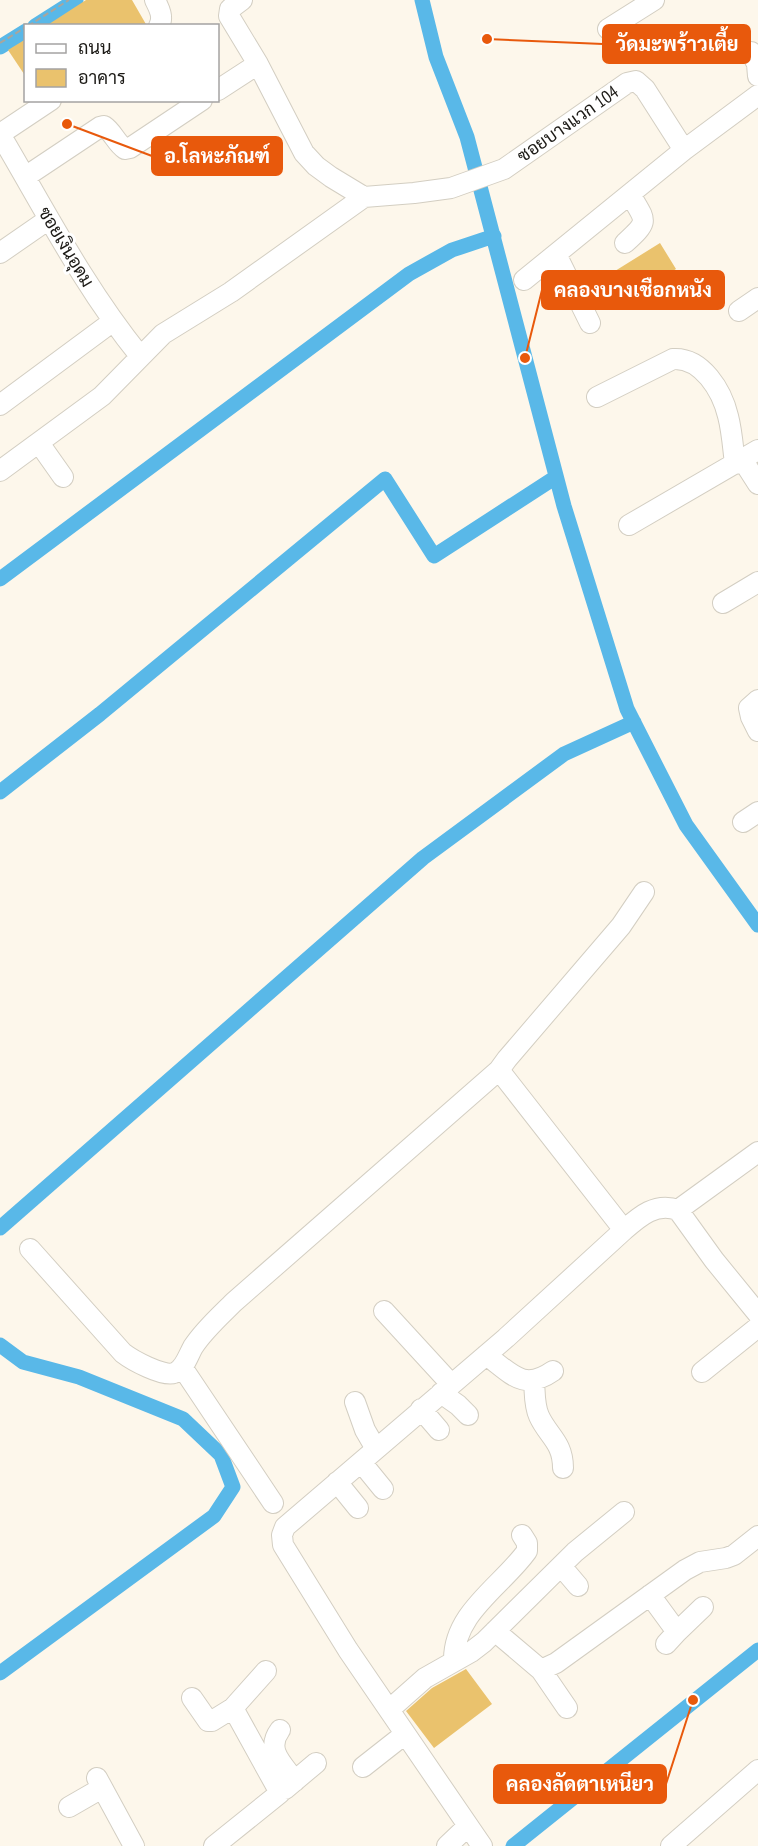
<svg xmlns="http://www.w3.org/2000/svg" width="758" height="1846" font-family="'PT Sans Narrow',Sarabun,sans-serif">
<style>
.lines{fill:none;stroke-linecap:round;stroke-linejoin:round}
.canal{stroke:#59b8e8;stroke-width:15}
.building{fill:#eac26d}
.minor-casing{stroke:#d3cec2;stroke-width:22}
.path{stroke:#aaa59c;stroke-width:2;stroke-dasharray:6 3;stroke-linecap:butt}
.minor{stroke:#fff;stroke-width:20}
.labels{text-anchor:middle;stroke-width:6;stroke-linejoin:round;paint-order:stroke}
.street-label{font-size:18px;fill:#1c1a16;stroke:#fff}
.leader{fill:none;stroke:#e8590c;stroke-width:2}
.callout-dot{fill:#e8590c;stroke:#fff;stroke-width:2}
.callout{fill:#e8590c;stroke:#e8590c;stroke-width:2}
.callout-label{font-size:20px;text-anchor:middle;font-weight:bold;fill:#fff}
</style>
<rect width="100%" height="100%" fill="#fdf7eb"/>
<g class="lines">
<!-- canal -->
<path class="canal" d="M422 0 436 57 467 137 564 506 627 709 686 825 758 925
M35 26 76 0
M0 47 26 31
M0 579 409 274 452 250 494 236
M0 792 100 714 385 479 434 556 556 477
M0 1228 423 858 564 754 634 722
M0 1345 23 1362 79 1377 183 1419 221 1455 233 1487 214 1516 0 1673
M513 1846 758 1650"/>
</g>
<!-- building -->
<path class="building" d="M86 0H132L147 26H46Z
M26 39V77L8 50Z
M660 243 676 269 631 297 615 271Z
M466 1669 492 1704 434 1748 406 1711 432 1688Z"/>
<g class="lines">
<!-- minor casing -->
<g class="minor-casing">
<path id="minor" d="M155 0C159 8 164 17 159 26
M242 0 230 9 229 16 258 64 304 153 316 166 331 177 364 197
M608 29 654 0
M751 52 757 64 758 76
M218 90 258 64
M0 134C45 210 84 287 140 356
M0 134 51 100
M25 177 100 127 104 126C113 132 116 143 125 149L130 148 202 100
M625 243C650 220 646 222 630 194
M0 253 49 219
M556 254 590 323
M524 280 684 150 758 95
M739 311 758 298
M597 397 673 359C702 357 722 391 728 416 732 431 733 448 735 464
M0 405 112 322
M39 443 63 477
M742 459 758 484
M0 471 102 396 163 334 231 292 364 197 414 193 451 188 504 169 627 83 636 81 645 89 684 150
M629 525 758 450
M723 603 758 582
M758 700 749 708 751 717 758 731
M743 822 758 812
M499 1070 507 1059 621 926 644 892
M678 1210 758 1152
M30 1249 123 1353C132 1360 163 1377 174 1373 184 1370 188 1356 193 1347 204 1330 220 1316 234 1302L499 1070 624 1230
M384 1311 451 1384
M486 1355C511 1373 523 1392 553 1371
M182 1367 273 1503
M702 1372 758 1327
M534 1381C535 1392 534 1405 539 1416 548 1436 563 1442 563 1468
M441 1393 458 1405 468 1415
M355 1402 365 1430 376 1449
M421 1409 439 1430
M361 1462 383 1489
M337 1482 358 1508
M561 1566 578 1586
M650 1595 677 1632 666 1644
M495 1631 541 1670 556 1663 685 1570 700 1562 726 1558 734 1555 758 1536
M677 1632 703 1607
M454 1661C453 1613 502 1586 527 1551V1543L522 1535
M541 1670 567 1708
M192 1698 208 1721H212L233 1708
M390 1709 425 1678 471 1652 484 1642 575 1552 624 1512
M280 1730C265 1750 283 1764 295 1781
M363 1767 405 1734
M97 1778 134 1846
M285 1789 316 1763
M69 1807 102 1788
M214 1846 280 1793 233 1708 266 1671
M447 1846 468 1826
M482 1846 348 1650 283 1545 282 1535 285 1527 506 1338 624 1230C640 1216 656 1202 678 1210L714 1260 758 1314
M671 1846 758 1770"/>
</g>
<!-- path -->
<path class="path" d="M28 26 69 0
M0 43 26 27"/>
<!-- minor -->
<use href="#minor" class="minor"/>
</g>
<g class="labels">
<!-- street labels -->
<g class="street-label">
<text transform="translate(568 124) rotate(-35)" y="6">ซอยบางแวก 104</text>
<text transform="translate(66 247) rotate(59)" y="6">ซอยเงินอุดม</text>
</g>
</g>
<!-- callouts -->
<path class="leader" d="M487 39L603 44M67 124L152 156M525 358L542 290M693 1700L666 1784"/>
<g class="callout-dot">
<circle cx="487" cy="39" r="6"/>
<circle cx="67" cy="124" r="6"/>
<circle cx="525" cy="358" r="6"/>
<circle cx="693" cy="1700" r="6"/>
</g>
<g class="callout">
<rect x="603" y="25" width="147" height="38" rx="6"/>
<rect x="152" y="137" width="130" height="38" rx="6"/>
<rect x="542" y="271" width="182" height="38" rx="6"/>
<rect x="494" y="1765" width="172" height="38" rx="6"/>
</g>
<g class="callout-label">
<text x="677" y="51">วัดมะพร้าวเตี้ย</text>
<text x="217" y="163">อ.โลหะภัณฑ์</text>
<text x="633" y="297">คลองบางเชือกหนัง</text>
<text x="580" y="1791">คลองลัดตาเหนียว</text>
</g>
<!-- legend -->
<rect x="24" y="24" width="195" height="78" fill="#ffffff" stroke="#a4a3a2" stroke-width="1.5"/>
<rect x="36" y="44" width="30" height="9" fill="#ffffff" stroke="#a4a3a2" stroke-width="1.5"/>
<text x="78" y="54" font-size="18" fill="#1c1a16">ถนน</text>
<rect x="36" y="69" width="30" height="18" fill="#eac26d" stroke="#a4a3a2" stroke-width="1.5"/>
<text x="78" y="84" font-size="18" fill="#1c1a16">อาคาร</text>
</svg>
